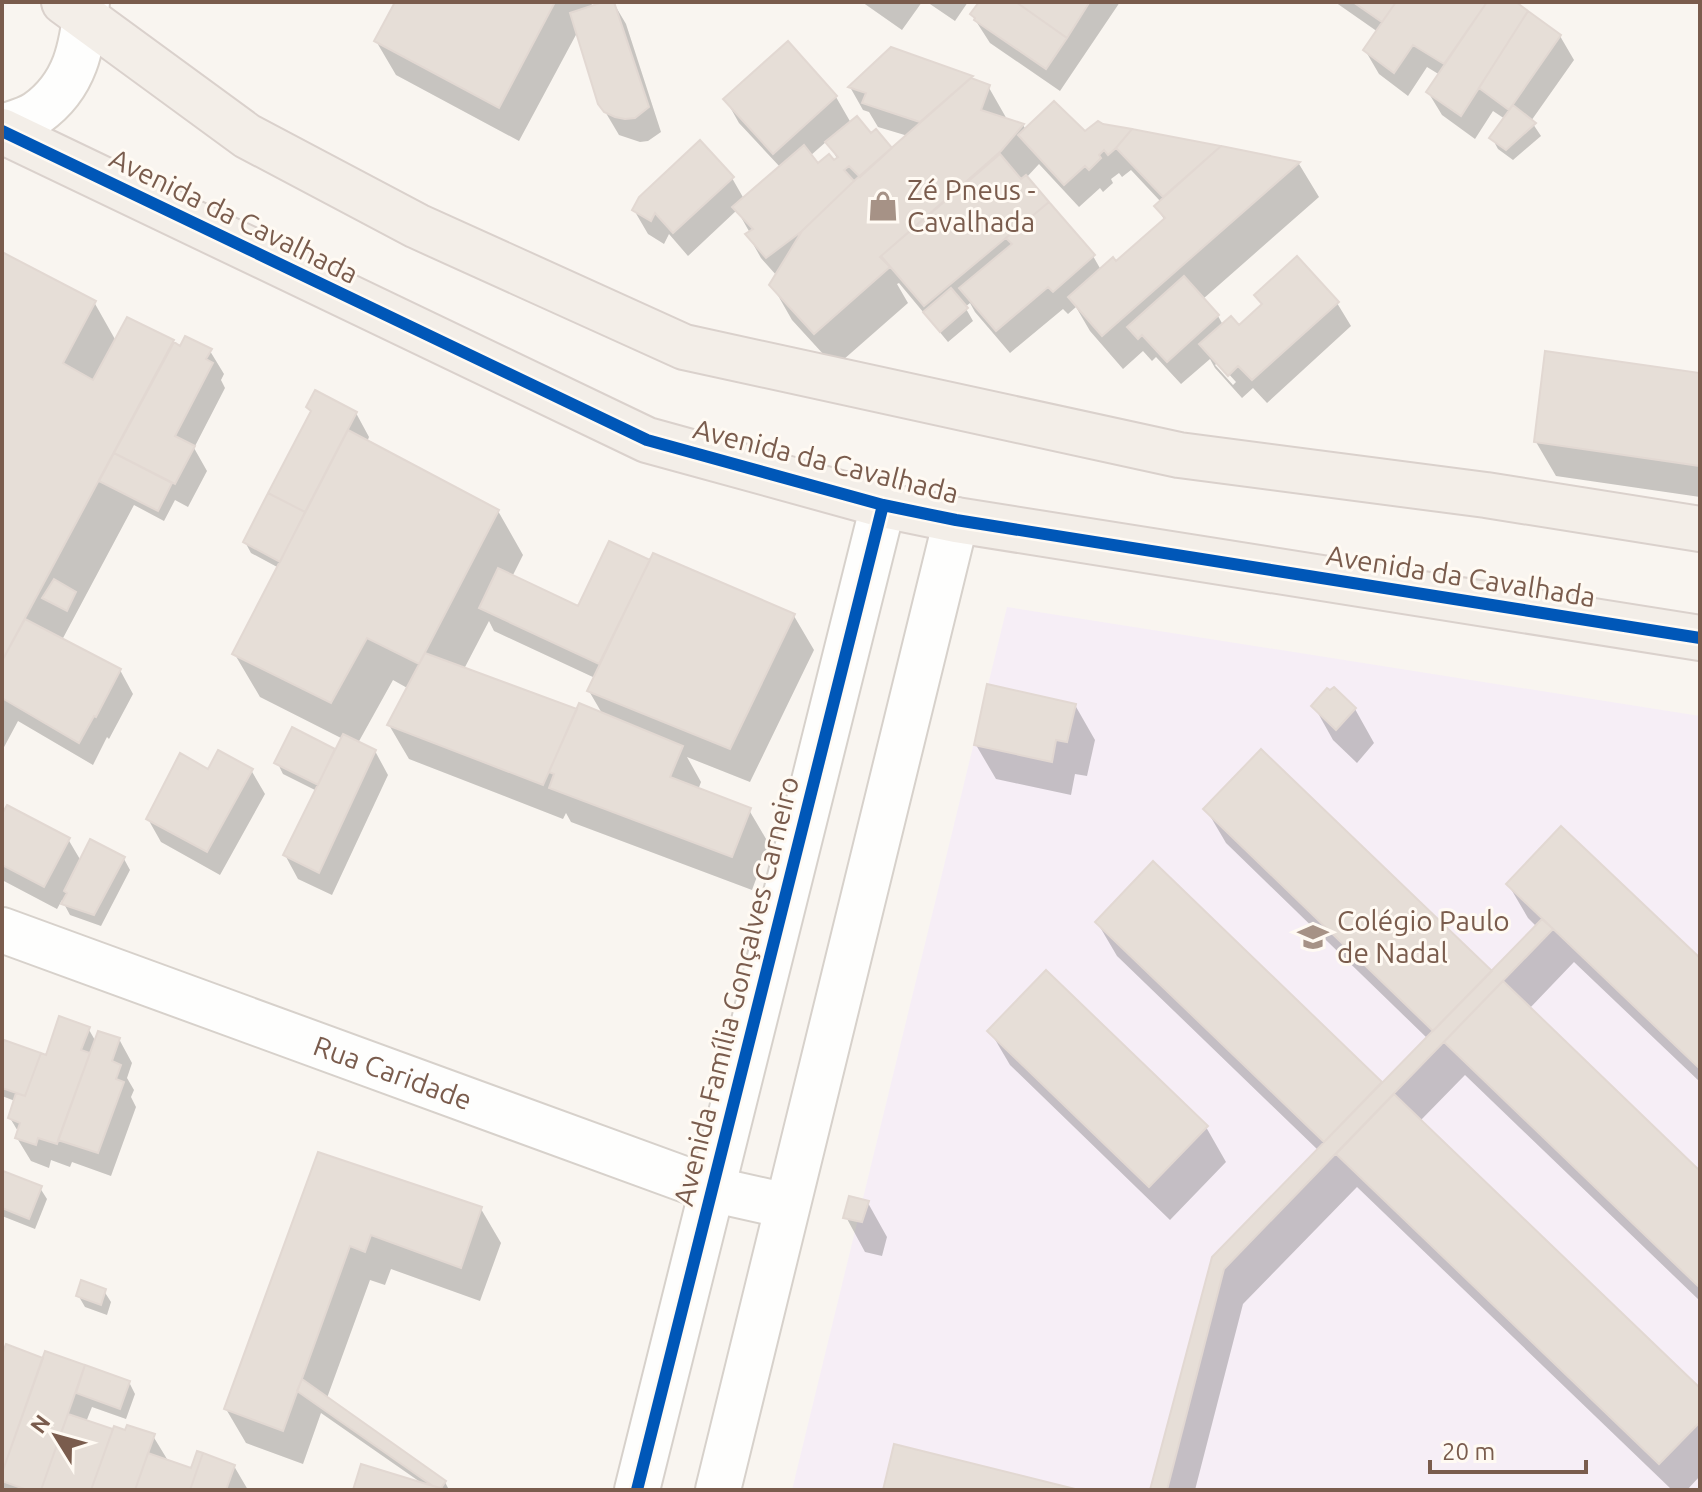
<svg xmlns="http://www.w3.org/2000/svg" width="1702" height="1492" font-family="Ubuntu,sans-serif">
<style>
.education{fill:#f6eef6}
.shadow{fill:#0003;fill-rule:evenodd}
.building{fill:#e6ded7;stroke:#e2d8d2;stroke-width:2}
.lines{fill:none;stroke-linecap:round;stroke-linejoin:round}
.street-casing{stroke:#d7d1cb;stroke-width:48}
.secondary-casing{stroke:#d9d2cb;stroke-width:48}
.primary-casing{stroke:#dad1cc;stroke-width:48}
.street{stroke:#fefefd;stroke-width:44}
.secondary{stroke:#fefefd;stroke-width:44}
.primary{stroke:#f3eee8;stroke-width:44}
.cycleway-casing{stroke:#fffaf3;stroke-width:17}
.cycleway{stroke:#0057b8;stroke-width:12}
.labels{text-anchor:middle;stroke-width:6;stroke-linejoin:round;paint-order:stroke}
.poi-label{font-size:28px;fill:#7a5c4d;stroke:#fffaf3;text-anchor:start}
.street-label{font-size:28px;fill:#7a5c4d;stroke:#fffaf3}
</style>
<rect width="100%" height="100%" fill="#f9f5f0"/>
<!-- education -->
<path class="education" d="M1007 607 1700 716V1490H792Z"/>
<!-- shadow -->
<path class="shadow" d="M397 2H593L590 8 613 2 626 24 661 132 648 141 640 142 619 135 600 103 578 31 519 141 396 75 376 41Z
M862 2H922L902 30Z
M927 2H968L955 21Z
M981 2H1120L1060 91 990 43 972 15Z
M1335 2H1513L1560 36 1574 60 1531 121 1541 136 1513 160 1498 149 1492 138 1505 119 1493 111 1475 139 1442 115 1428 92 1440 75 1427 67 1408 96 1379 74 1365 50 1378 32Z
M971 77 973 81 988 86 1008 121 1023 125 1026 130 1084 133 1102 126 1299 164 1319 197 1203 299 1218 316 1223 325 1239 328 1263 306 1257 296 1337 303 1351 326 1267 403 1253 388 1242 398 1215 368 1210 359 1181 384 1156 357 1152 361 1143 351 1123 369 1090 331 1076 307 1068 314 1063 309 1010 353 975 312 970 303 965 307 973 321 948 342 899 283 897 284 908 303 835 367 792 320 772 285 777 276 761 258 748 235 750 233 737 210 688 256 669 234 664 244 648 234 634 210 732 178 744 199 781 168 739 123 726 100 836 97 851 123 891 151 908 136 878 127 869 112 863 110 850 87ZM827 141 838 160 834 163 818 165 810 156ZM1039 164 1079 207 1100 188 1103 192 1113 183 1111 179 1119 173 1122 177 1131 170 1161 202 1156 206 1165 221 1116 264 1101 270 1093 256 1026 178ZM1218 362 1236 382 1233 385 1215 365Z
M2 255 94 302 116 341 173 342 175 346 210 351 224 374 221 380 225 388 194 448 207 471 188 507 175 500 164 521 134 505 62 640 120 670 133 694 109 739 107 737 93 765 18 721 3 749 2 748Z
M1700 375V497L1556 476 1536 442Z
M308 407 356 413 369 437 367 442 498 511 523 555 512 577 579 609 650 563 794 616 814 650 750 782 687 757 701 782 698 790 749 810 769 844 752 890 571 822 566 813 563 819 409 759 389 725 409 689 393 680 358 743 375 751 388 775 332 895 298 879 285 855 317 791 283 774 277 762 334 751 336 754 343 739 260 697 234 653 279 568 251 553 245 542 312 414ZM489 621 494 631 595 678 589 691 603 715 578 712 464 669Z
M1075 705 1095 740 1087 776 1075 774 1071 795 996 779 976 745Z
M1314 706 1355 709 1374 743 1357 763 1333 740Z
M251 770 265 794 220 875 161 842 148 819 209 772Z
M1206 809 1492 974 1537 927 1528 918 1508 884 1700 961V1082L1574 962 1529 1009 1700 1173V1301L1465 1075 1420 1121 1700 1391V1476L1687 1490H1672L1357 1187 1243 1304 1195 1490H1152L1214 1258 1319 1151 1117 956 1097 922 1153 863 1382 1085 1428 1039 1226 843Z
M2 818 68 839 81 861 124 859 130 870 101 926 70 915 62 900 57 909 2 880Z
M88 1028 96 1042 119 1039 132 1063 127 1078 134 1090 131 1097 136 1107 111 1176 72 1162 70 1167 51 1160 49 1168 31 1161 17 1138 19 1133 10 1118 15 1101 2 1096V1053L47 1057Z
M990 1031 1206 1127 1226 1162 1170 1220 1010 1065Z
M320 1155 481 1209 501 1243 480 1301 391 1269 385 1285 370 1280 327 1398 445 1482 449 1490H356L423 1484 321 1413 303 1464 246 1443 226 1409Z
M4 1173 40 1188 47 1199 35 1229 2 1216V1178Z
M868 1203 887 1237 882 1256 865 1252 846 1217Z
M104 1291 111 1302 107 1315 85 1307 78 1295Z
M45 1360 84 1367 88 1370 129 1382 135 1394 126 1419 92 1407 86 1422 114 1431 153 1436 167 1459 166 1461 192 1470 234 1466 248 1490H2V1361Z"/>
<!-- building -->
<path class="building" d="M395 2H555L499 108 374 41Z
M603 2H614L649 107 635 118 625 119 615 117 604 112 598 104 570 13Z
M979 2H1016L1067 38 1046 69 974 20 975 18 970 14Z
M1016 2H1087L1089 3 1067 38Z
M1353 2H1396L1382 22Z
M1396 2H1487L1444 64 1413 45 1394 73 1363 50Z
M1487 2H1516L1528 11 1461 116 1426 92Z
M1528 11 1561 35 1509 110 1479 88Z
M788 41 837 96 773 154 723 99Z
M891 47 973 76 920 122 862 103 866 93 848 87Z
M971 78 990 85 981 110 1024 124 1001 151 880 257 890 267 814 334 769 285 802 231 854 181Z
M1054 101 1085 131 1098 121 1103 124 1132 129 1116 148 1108 155 1104 150 1099 155 1101 158 1089 170 1085 166 1064 185 1018 135Z
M1513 105 1536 123 1506 150 1489 138Z
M857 116 871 133 876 129 892 148 860 177 849 166 844 170 854 181 802 231 766 258 745 234 753 229 732 207 804 145 818 163 829 154 834 160 838 157 825 142Z
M1132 129 1142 131 1221 146 1163 197 1116 148Z
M700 140 734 177 673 233 655 213 651 221 632 210 639 197Z
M1221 146 1300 162 1102 336 1068 297 1113 257 1116 261 1165 218 1154 206Z
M1000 154 1021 179 1026 175 1049 202 924 306 881 256Z
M1049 202 1095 255 1053 292 1048 287 996 331 959 288 1012 244 1006 238Z
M2 252 96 301 63 363 93 380 127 317 174 340 2 661Z
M1297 256 1339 302 1252 380 1238 366 1228 376 1199 344 1231 316 1239 325 1262 304 1254 295Z
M1184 276 1219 315 1167 362 1142 335 1138 339 1127 327Z
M951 288 968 308 940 332 923 312Z
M185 336 212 349 206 359 213 363 175 436 195 446 175 484 114 453 174 342 180 346Z
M1545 351 1700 373V466L1534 442Z
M315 390 357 412 305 512 268 493 311 411 306 407Z
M348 430 499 510 419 664 367 638 331 703 232 654Z
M114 453 172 483 158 511 99 481Z
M268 493 305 512 280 562 243 542Z
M609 541 650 560 599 664 479 608 498 568 578 606Z
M653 553 795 614 730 749 587 691Z
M54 579 76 592 67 611 42 598Z
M25 619 121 669 96 717 94 716 79 743 2 698V661Z
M425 653 577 709 543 785 387 725Z
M987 684 1076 704 1067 742 1056 740 1052 762 974 745Z
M1334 687 1356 708 1336 730 1311 706 1327 688 1330 690Z
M579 703 683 746 670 777 751 808 732 857 549 788 554 774 549 772Z
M292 727 335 749 318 785 274 763Z
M343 734 376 750 319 873 283 855Z
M1261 749 1492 971 1433 1031 1203 809Z
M218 750 253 769 207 852 146 819 180 753 208 769Z
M7 805 70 838 44 887 2 865V814Z
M1561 826 1700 958V1069L1506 884Z
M90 839 125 857 94 915 61 904 67 893 64 891Z
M1153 861 1382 1082 1324 1142 1095 922Z
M1542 919 1553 929 1224 1269 1167 1490H1150L1212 1257Z
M1046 970 1208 1126 1149 1187 987 1031Z
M1503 981 1700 1171V1288L1444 1042Z
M59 1016 90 1027 81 1050 90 1053 57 1144 38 1138 36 1145 15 1138 20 1123 8 1118 16 1093 25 1096 41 1053 46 1055Z
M98 1031 120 1038 112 1061 121 1065 116 1079 124 1082 98 1153 58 1140Z
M4 1040 41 1053 25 1096 2 1088V1047Z
M1394 1094 1700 1388V1422L1659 1464 1336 1154Z
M318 1152 482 1207 461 1268 371 1235 365 1252 350 1246 283 1431 224 1409Z
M3 1171 42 1186 29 1219 2 1208Z
M849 1196 869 1201 862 1222 843 1218Z
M81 1280 106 1289 101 1305 76 1296Z
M6 1344 43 1358 2 1473V1355Z
M45 1351 85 1365 41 1490H27L2 1481V1473Z
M85 1365 130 1381 120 1409 76 1393Z
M302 1379 446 1481 441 1488 433 1486 297 1391Z
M68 1414 113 1429 91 1490H41Z
M127 1425 155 1434 135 1490H91L114 1426 125 1430Z
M894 1444 1079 1490H883Z
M197 1451 203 1453 190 1490H135L148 1453 191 1468Z
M203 1453 235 1465 226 1490H190Z
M361 1464 433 1486 447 1490H353Z"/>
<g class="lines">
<!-- street casing -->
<g class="street-casing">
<g id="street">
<path id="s1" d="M2 930 711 1189 787 1206"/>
<path d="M637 1490 883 505"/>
<path d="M718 1490 956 520"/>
</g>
</g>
<!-- secondary casing -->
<g class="secondary-casing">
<path id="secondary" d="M2 127C13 123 27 120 37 113 76 85 82 47 87 2"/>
</g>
<!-- primary casing -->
<g class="primary-casing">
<path id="primary" d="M64 2 247 136 417 226 684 347 1179 455 1486 495 1700 529
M2 131 647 440 883 505 956 520 1700 638"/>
</g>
<!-- street -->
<use href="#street" class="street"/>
<!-- secondary -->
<use href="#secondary" class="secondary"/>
<!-- primary -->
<use href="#primary" class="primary"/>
<!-- cycleway casing -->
<g class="cycleway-casing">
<path id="cycleway" d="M2 131 647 440 883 505 956 520 1700 638
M637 1490 883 505"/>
</g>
<!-- cycleway -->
<use href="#cycleway" class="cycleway"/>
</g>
<!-- icons -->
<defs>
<g id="shop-bare" transform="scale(2.4)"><path d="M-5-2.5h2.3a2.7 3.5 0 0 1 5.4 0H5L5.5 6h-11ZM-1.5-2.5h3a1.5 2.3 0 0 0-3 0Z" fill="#a69286" stroke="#fffaf3" stroke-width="2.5" paint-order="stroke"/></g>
<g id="school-bare" transform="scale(2.4)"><path d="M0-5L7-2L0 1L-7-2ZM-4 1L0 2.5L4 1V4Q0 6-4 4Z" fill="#a69286" stroke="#fffaf3" stroke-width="2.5" paint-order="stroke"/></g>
</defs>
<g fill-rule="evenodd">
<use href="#shop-bare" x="883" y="206"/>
<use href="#school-bare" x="1313" y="937"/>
</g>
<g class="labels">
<!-- poi labels -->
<g class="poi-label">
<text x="907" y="200">Zé Pneus -<tspan x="907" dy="32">Cavalhada</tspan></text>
<text x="1337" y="931">Colégio Paulo<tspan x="1337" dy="32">de Nadal</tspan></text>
</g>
<!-- street labels -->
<g class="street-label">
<text transform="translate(234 216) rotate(26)" y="10">Avenida da Cavalhada</text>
<text transform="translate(826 461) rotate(14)" y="10">Avenida da Cavalhada</text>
<text transform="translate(1461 576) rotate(9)" y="10">Avenida da Cavalhada</text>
<text transform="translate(736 991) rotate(-76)" y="10">Avenida Família Gonçalves Carneiro</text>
<text dy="10" stroke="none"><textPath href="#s1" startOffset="416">Rua Caridade</textPath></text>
</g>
</g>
<!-- border -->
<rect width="1702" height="1492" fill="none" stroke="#7a5c4d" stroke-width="8"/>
<!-- north arrow -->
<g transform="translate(56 1436) rotate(307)" stroke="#fffaf3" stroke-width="6" paint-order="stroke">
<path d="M0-6L14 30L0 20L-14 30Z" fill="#7a5c4d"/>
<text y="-12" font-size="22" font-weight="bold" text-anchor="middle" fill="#7a5c4d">N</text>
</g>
<!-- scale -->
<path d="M1430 1460v12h156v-12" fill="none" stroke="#7a5c4d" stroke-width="4"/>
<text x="1442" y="1460" font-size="24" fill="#7a5c4d" stroke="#fffaf3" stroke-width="6" paint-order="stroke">20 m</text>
</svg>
